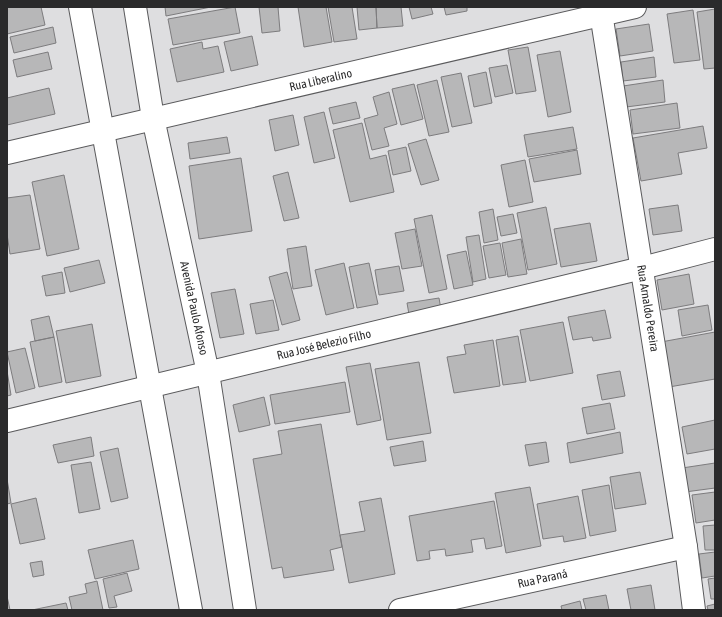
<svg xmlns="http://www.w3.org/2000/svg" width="722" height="617" font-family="'Asap Condensed',sans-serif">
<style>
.building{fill:#b7b7b8;stroke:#7d7c7e}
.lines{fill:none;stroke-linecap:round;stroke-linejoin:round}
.minor-casing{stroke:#5a5a5c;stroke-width:24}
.minor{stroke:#fff;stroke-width:22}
.labels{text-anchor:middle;stroke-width:4;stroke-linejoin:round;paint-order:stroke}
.street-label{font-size:12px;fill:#2a2a2b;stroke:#ebebed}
</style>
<rect width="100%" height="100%" fill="#dedee0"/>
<!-- building -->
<path class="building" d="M7 7H41L45 25 7 34Z
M165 7H211L166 16Z
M235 7 240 33 173 45 168 19Z
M259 7H278L280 31 262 33Z
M298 7H326L332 42 304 47Z
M328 7H352L357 39 334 42Z
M357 7H376L377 28 359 30Z
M376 7H401L403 26 377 28Z
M409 7H431L433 14 412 19Z
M444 7H467V11L446 15Z
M715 9V68L704 69 697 12Z
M693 10 700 60 674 63 667 14Z
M649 24 653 51 620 56 616 29Z
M53 27 56 43 14 53 10 37Z
M252 36 258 65 231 71 224 42Z
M202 42 203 49 218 46 224 72 177 82 170 49Z
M528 47 536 91 516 94 508 50Z
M560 51 571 112 548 117 537 55Z
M48 52 52 69 17 77 13 60Z
M654 57 656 77 623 81 621 62Z
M507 65 513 93 495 97 489 68Z
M486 72 492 103 474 107 468 76Z
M461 73 472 123 452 127 441 77Z
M437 80 449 132 429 136 417 85Z
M663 80 665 102 626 107 623 86Z
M414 84 423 119 401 125 392 89Z
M49 88 55 114 7 125V98Z
M389 92 397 124 384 128 389 146 372 150 364 119 378 115 373 97Z
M356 102 360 118 333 124 329 108Z
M677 103 680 128 633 134 630 110Z
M324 112 335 158 314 163 304 117Z
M293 115 299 145 275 151 269 120Z
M362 123 370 159 386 155 394 192 350 202 333 130Z
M703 126 707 148 678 153 682 174 641 181 633 138Z
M573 127 577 149 528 157 524 135Z
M227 137 230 153 190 159 188 143Z
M426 139 439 180 421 185 408 144Z
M406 147 411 171 393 175 388 151Z
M577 150 581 174 534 182 529 159Z
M241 158 252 231 199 239 189 166Z
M525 160 533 202 509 207 501 165Z
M288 172 299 218 284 221 273 176Z
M64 175 79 249 47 256 32 182Z
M30 195 40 249 10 254 7 234V198Z
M678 205 682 231 653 235 649 209Z
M546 207 557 264 528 270 517 213Z
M493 209 498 240 484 243 479 212Z
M513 214 517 233 501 236 497 217Z
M432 215 447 289 429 293 414 219Z
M590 223 597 261 561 267 554 229Z
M415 229 422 266 402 269 395 233Z
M479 235 486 279 473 282 466 237Z
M521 239 527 274 508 277 502 243Z
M500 243 506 275 489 278 483 246Z
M306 246 312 286 293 289 287 249Z
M466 251 473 285 454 289 447 255Z
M99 260 105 283 70 292 64 268Z
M344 263 354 308 326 315 315 270Z
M369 263 378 304 357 308 349 267Z
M399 266 404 291 379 295 375 270Z
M62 272 65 293 46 296 42 276Z
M287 272 300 320 282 325 269 277Z
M689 274 694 304 662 310 657 280Z
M235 289 244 334 220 338 211 293Z
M439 298 442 315 410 320 407 303Z
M273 300 279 330 256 334 250 304Z
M708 305 712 330 682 336 678 310Z
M605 310 611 338 593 341 592 337 573 340 568 317Z
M49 316 54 337 35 341 31 320Z
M563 322 573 373 530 381 520 330Z
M92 324 101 376 66 383 56 331Z
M715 332V379L669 387 661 342Z
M518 336 526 382 503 385 496 340Z
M54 337 62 382 39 387 30 342Z
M493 340 500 386 454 393 447 357 466 354 464 345Z
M25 348 35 388 16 393 7 352Z
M419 362 431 433 387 440 375 369Z
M370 363 381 420 357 425 346 367Z
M7 371 11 395 7 396Z
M620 371 625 396 602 400 597 375Z
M345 382 350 412 275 424 270 395Z
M264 397 270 425 239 432 233 405Z
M610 403 615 429 587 434 582 408Z
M715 420V449L687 454 682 427Z
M321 424 342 547 330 550 334 570 284 578 282 567 272 569 253 459 282 454 278 431Z
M620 432 623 453 570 463 567 443Z
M91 437 94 456 58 463 53 445Z
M423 441 426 461 394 466 390 447Z
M546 442 549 462 529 466 525 445Z
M118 448 128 498 111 502 100 452Z
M91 462 100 509 79 513 71 465Z
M715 463V488L685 492 682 468Z
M640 472 646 504 615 509 610 477Z
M7 479 11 503 7 504Z
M609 485 616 531 590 536 582 490Z
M530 487 541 546 506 553 495 493Z
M715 492V520L696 523 692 495Z
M578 496 586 538 564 542 563 536 543 539 537 504Z
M36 498 45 539 20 544 11 504Z
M381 498 395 574 349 583 340 535 365 531 359 502Z
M494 501 502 546 486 549 484 538 471 540 473 552 446 556 445 549 429 551 430 559 417 561 409 516Z
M715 525V550H705L703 526Z
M133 540 139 569 95 579 88 550Z
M715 552V576L702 578 699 554Z
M42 561 44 575 33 577 30 563Z
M127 573 132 591 114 596 117 607 109 608 103 579Z
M715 578V599H711L708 579Z
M97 581 103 610H72L69 597 87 593 85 584Z
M651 585 655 610H631L627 589Z
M606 595 609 610H586L583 599Z
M7 596 10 610H7Z
M580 601 582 610H562L561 606Z
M66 603 68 610H32Z
M715 604V610H708L707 606Z"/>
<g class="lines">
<!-- minor casing -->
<g class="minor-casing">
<g id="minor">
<path d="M80 7 191 610"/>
<path id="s1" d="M135 7 153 118 208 373 245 610"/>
<path id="s2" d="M600 7 686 547 694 610"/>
<path id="s3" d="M7 153 635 7"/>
<path id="s4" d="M7 421 642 268 715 249"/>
<path id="s5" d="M400 610 686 547"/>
</g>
</g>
<!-- minor -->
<use href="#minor" class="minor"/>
</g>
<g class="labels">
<!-- street labels -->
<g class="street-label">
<text dy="4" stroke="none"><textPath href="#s3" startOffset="322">Rua Liberalino</textPath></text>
<text dy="4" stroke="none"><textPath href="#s1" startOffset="307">Avenida Paulo Afonso</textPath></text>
<text dy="4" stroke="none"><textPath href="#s2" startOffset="305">Rua Arnaldo Pereira</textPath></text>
<text dy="4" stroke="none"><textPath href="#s4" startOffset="326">Rua José Belezio Filho</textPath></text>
<text dy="4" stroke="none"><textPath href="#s5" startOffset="146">Rua Paraná</textPath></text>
</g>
</g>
<!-- border -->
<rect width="722" height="617" fill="none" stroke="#2a2a2b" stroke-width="16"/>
</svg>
